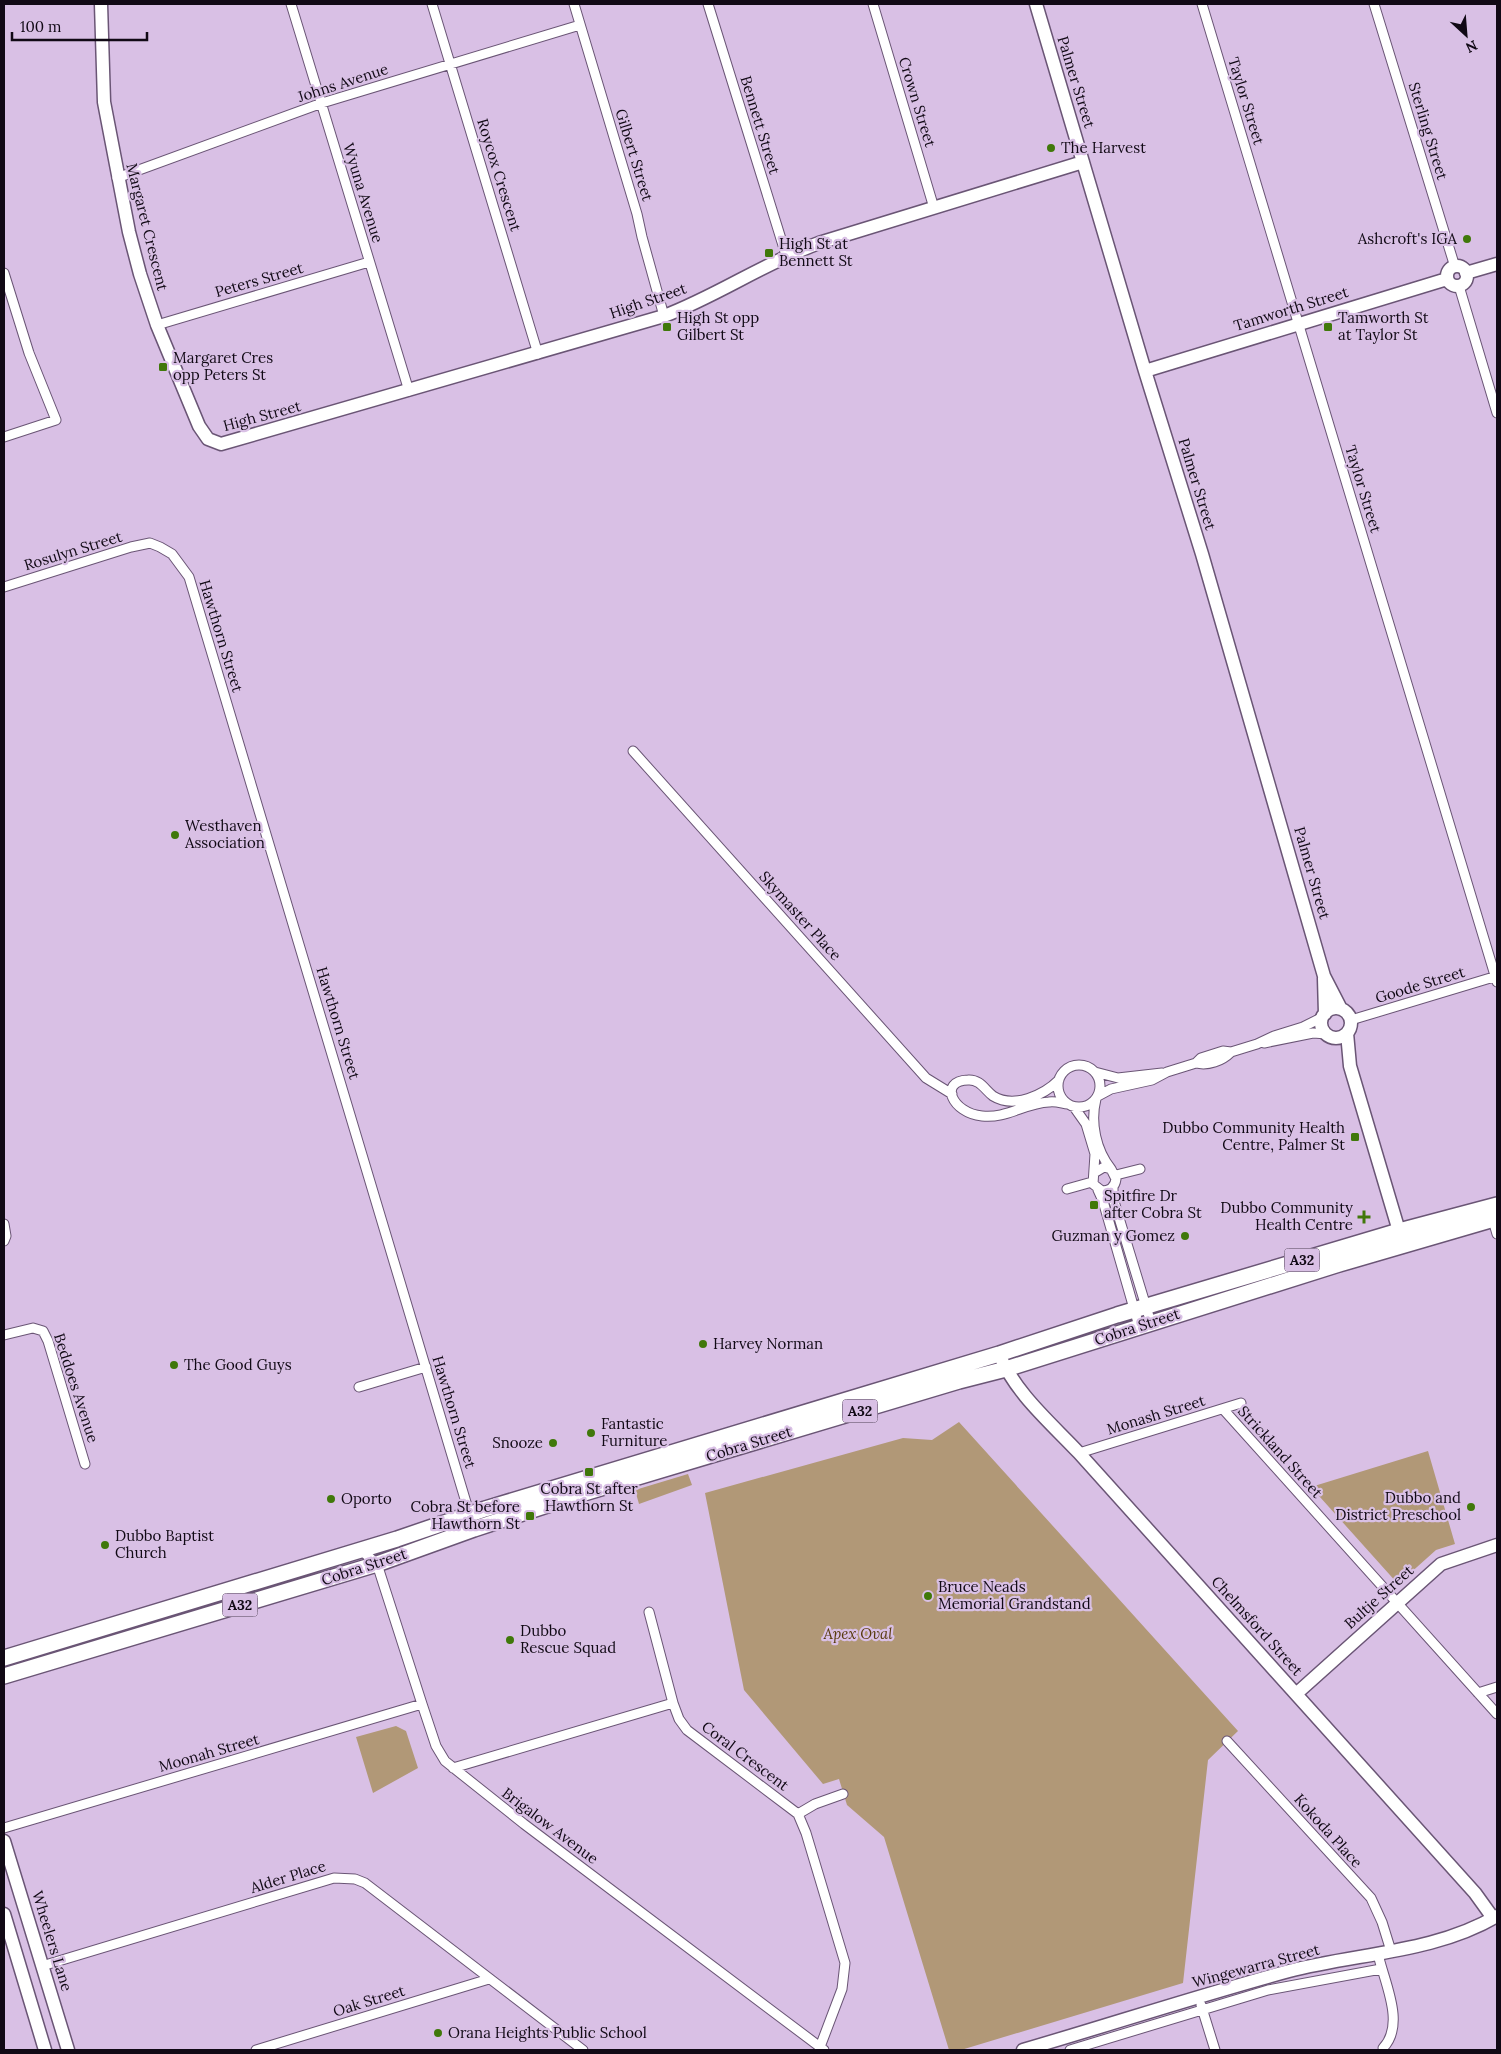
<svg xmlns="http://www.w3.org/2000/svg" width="1501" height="2054" font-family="Lora,serif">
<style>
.green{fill:#b19877}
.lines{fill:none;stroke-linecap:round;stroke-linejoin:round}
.street-casing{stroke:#6a5575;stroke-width:11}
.secondary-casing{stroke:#6a5575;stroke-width:15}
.highway-casing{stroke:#6a5575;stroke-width:18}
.street{stroke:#fff;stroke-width:9}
.secondary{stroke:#fff;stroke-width:12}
.highway{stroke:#fff;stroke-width:15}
.poi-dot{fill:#40780a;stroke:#d9c0e5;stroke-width:2}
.labels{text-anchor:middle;stroke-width:4.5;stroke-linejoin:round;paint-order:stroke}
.shield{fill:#d9c0e5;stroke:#4d4053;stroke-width:1}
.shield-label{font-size:14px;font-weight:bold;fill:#110915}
.street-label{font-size:15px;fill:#110915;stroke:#d9c0e5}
.poi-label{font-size:15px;fill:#110915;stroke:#d9c0e5;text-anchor:start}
.park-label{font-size:15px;font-style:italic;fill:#573a0c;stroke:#d9c0e5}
</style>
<rect width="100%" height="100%" fill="#d9c0e5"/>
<!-- green -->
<path class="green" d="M959 1422 1238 1731 1208 1760 1183 1983 961 2050H949L884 1837 847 1805 839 1779 823 1784 744 1690 705 1493 903 1438 932 1440Z
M1428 1451 1455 1544 1436 1550 1398 1584 1311 1487Z
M688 1474 692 1485 639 1504 635 1490Z
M396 1726 406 1731 418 1768 373 1793 356 1737Z"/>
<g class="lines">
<!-- street casing -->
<g class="street-casing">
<path id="street" d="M291 4 409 391
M432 4 538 354
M574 4 637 214 642 237 664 316
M708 4 786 255
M873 4 934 208
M1202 4 1497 982
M1374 4 1455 267
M117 178 322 103 580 25
M4 273 29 353 56 420 4 437
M1459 286 1497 413
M157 325 369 262
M4 587 131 547 150 543 160 547 172 554 189 577 474 1529
M633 751 926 1078 952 1094
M1351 1020 1497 976
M1264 1043 1313 1033 1327 1034
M1196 1063C1208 1066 1222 1061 1231 1052
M1058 1086a21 21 0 1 1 42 0a21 21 0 1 1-42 0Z
M1095 1072 1118 1078 1162 1073
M1059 1080C1044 1095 1014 1109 993 1096 985 1090 980 1079 968 1080 938 1081 952 1113 982 1116 1006 1119 1025 1103 1049 1102 1055 1101 1061 1103 1068 1104
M1098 1096 1111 1089 1152 1080 1167 1072 1196 1063 1201 1058 1223 1051 1231 1052 1257 1044 1274 1036 1303 1027 1323 1017
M1096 1099C1090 1123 1096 1150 1111 1169
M1074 1107 1086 1124 1095 1154 1093 1184 1102 1191C1110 1191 1115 1187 1116 1179L1111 1169 1104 1167 1094 1173
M1116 1175 1140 1169
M1113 1187V1198L1151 1323
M1067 1189 1092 1182
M1098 1190 1103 1201 1139 1326
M1493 1220 1497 1234
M4 1224 6 1236 4 1241
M4 1335 33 1328 43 1331 48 1341 85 1464
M359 1387 426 1367
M1223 1409 1497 1714
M1079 1453 1241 1403
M361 1550 377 1564 422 1704 436 1746 445 1761 524 1824 824 2050
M649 1612 673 1703
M1478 1693 1497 1687
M1227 1741 1371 1898 1382 1922 1391 1951
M453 1768 673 1703 679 1719 687 1730 798 1814 806 1833 845 1963 842 1989 820 2047
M798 1814 815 1804 843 1794
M4 1828 422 1704
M1378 1954C1384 1982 1406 2024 1383 2048
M42 1966 334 1878 355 1879 365 1883 583 2050
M1201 2005 1215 2050
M256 2050 489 1979
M1070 2050 1268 1990 1381 1969"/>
</g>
<!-- secondary casing -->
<g class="secondary-casing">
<path id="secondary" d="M101 4 104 102 129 232 140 274 157 325 199 426 208 439 221 444 664 316C717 296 764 263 819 243L1083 162
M1036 4 1145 371 1202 554 1324 976 1341 1009
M1447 276a10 10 0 1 1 20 0a10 10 0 1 1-20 0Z
M1466 273 1497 264
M1145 371 1447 279
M1324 978 1325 1014
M1321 1023a15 15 0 1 1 30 0a15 15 0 1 1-30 0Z
M1347 1033 1350 1066 1399 1231
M999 1354C1016 1394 1050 1422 1079 1453L1475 1893 1493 1918
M1296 1694 1441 1564 1497 1545
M4 1841 68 2050
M4 1914 45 2050
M1023 2050C1112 2024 1200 1995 1289 1971 1358 1953 1434 1953 1497 1916"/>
</g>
<!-- highway casing -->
<g class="highway-casing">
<path id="highway" d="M4 1658 397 1539 485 1509 999 1354 1117 1315 1399 1231 1497 1205
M4 1676 377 1564 474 1529 581 1494 959 1381 1006 1369 1336 1265 1497 1218"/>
</g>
<!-- street -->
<use href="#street" class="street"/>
<!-- secondary -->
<use href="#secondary" class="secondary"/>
<!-- highway -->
<use href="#highway" class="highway"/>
</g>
<!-- markers -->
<g class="poi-dot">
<circle cx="1051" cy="148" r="5"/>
<circle cx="1467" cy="239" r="5"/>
<rect x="764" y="248" width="10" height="10" rx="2.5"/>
<rect x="662" y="322" width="10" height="10" rx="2.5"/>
<rect x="1323" y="322" width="10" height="10" rx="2.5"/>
<rect x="158" y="362" width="10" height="10" rx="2.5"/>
<circle cx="175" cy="835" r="5"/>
<rect x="1350" y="1132" width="10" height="10" rx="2.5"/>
<rect x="1089" y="1200" width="10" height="10" rx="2.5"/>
<path d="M1361.5 1209.5h5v5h5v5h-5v5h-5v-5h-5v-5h5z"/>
<circle cx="1185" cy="1236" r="5"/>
<circle cx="703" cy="1344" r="5"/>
<circle cx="174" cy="1365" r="5"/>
<circle cx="591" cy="1433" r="5"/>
<circle cx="553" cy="1443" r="5"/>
<rect x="584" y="1467" width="10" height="10" rx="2.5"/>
<circle cx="331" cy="1499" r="5"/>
<circle cx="1471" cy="1507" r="5"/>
<rect x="525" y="1511" width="10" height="10" rx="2.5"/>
<circle cx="105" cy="1545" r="5"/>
<circle cx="928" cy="1596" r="5"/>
<circle cx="510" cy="1640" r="5"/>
<circle cx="438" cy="2033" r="5"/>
</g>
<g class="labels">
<!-- shield labels -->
<g class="shield">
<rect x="1284.5" y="1248.5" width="35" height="23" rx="4"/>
<rect x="842.5" y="1399.5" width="35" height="23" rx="4"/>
<rect x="222.5" y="1593.5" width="35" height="23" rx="4"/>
</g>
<g class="shield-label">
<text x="1302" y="1265">A32</text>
<text x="860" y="1416">A32</text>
<text x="240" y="1610">A32</text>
</g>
<!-- street labels -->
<g class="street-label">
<text transform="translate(1076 82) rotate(73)" y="5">Palmer Street</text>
<text transform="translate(343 83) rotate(-18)" y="5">Johns Avenue</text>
<text transform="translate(1246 101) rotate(73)" y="5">Taylor Street</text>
<text transform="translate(917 102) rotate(73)" y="5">Crown Street</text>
<text transform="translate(760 125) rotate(73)" y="5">Bennett Street</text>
<text transform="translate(1428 131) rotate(73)" y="5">Sterling Street</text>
<text transform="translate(634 155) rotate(73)" y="5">Gilbert Street</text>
<text transform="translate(499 175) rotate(73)" y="5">Roycox Crescent</text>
<text transform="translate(363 193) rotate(73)" y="5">Wyuna Avenue</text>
<text transform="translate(147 227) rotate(76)" y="5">Margaret Crescent</text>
<text transform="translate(259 280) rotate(-16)" y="5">Peters Street</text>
<text transform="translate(648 301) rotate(-19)" y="5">High Street</text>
<text transform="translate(1291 309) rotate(-17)" y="5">Tamworth Street</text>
<text transform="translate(262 416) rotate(-15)" y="5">High Street</text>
<text transform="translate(1197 484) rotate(73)" y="5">Palmer Street</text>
<text transform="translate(1363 489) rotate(73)" y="5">Taylor Street</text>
<text transform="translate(73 551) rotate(-17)" y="5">Rosulyn Street</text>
<text transform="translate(221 636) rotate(73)" y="5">Hawthorn Street</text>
<text transform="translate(1312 873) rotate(74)" y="5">Palmer Street</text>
<text transform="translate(800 916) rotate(48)" y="5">Skymaster Place</text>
<text transform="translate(1420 985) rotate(-17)" y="5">Goode Street</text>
<text transform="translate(338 1023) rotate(73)" y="5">Hawthorn Street</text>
<text transform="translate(1137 1327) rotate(-18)" y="5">Cobra Street</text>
<text transform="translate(76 1388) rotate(72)" y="5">Beddoes Avenue</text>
<text transform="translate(454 1412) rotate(73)" y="5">Hawthorn Street</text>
<text transform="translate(1156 1415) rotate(-17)" y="5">Monash Street</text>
<text transform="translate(749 1444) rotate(-17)" y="5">Cobra Street</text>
<text transform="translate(1280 1452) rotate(48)" y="5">Strickland Street</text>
<text transform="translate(364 1567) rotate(-18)" y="5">Cobra Street</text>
<text transform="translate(1379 1597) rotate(-42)" y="5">Bultje Street</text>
<text transform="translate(1257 1626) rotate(48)" y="5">Chelmsford Street</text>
<text transform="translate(209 1753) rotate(-16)" y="5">Moonah Street</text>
<text transform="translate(745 1756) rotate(37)" y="5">Coral Crescent</text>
<text transform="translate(550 1826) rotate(37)" y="5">Brigalow Avenue</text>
<text transform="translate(1328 1831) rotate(48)" y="5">Kokoda Place</text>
<text transform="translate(288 1877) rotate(-17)" y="5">Alder Place</text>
<text transform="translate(52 1941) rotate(73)" y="5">Wheelers Lane</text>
<text transform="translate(1256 1966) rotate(-15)" y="5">Wingewarra Street</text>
<text transform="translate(369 2001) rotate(-17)" y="5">Oak Street</text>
</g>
<!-- poi labels -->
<g class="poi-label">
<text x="1061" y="153">The Harvest</text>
<text x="1457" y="244" text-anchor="end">Ashcroft's IGA</text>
<text x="779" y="249">High St at<tspan x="779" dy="17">Bennett St</tspan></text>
<text x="677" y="323">High St opp<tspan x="677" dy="17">Gilbert St</tspan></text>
<text x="1338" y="323">Tamworth St<tspan x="1338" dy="17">at Taylor St</tspan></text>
<text x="173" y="363">Margaret Cres<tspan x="173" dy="17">opp Peters St</tspan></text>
<text x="185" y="831">Westhaven<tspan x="185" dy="17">Association</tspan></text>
<text x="1345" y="1133" text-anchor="end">Dubbo Community Health<tspan x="1345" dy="17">Centre, Palmer St</tspan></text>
<text x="1104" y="1201">Spitfire Dr<tspan x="1104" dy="17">after Cobra St</tspan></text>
<text x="1353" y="1213" text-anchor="end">Dubbo Community<tspan x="1353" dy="17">Health Centre</tspan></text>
<text x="1175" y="1241" text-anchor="end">Guzman y Gomez</text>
<text x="713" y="1349">Harvey Norman</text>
<text x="184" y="1370">The Good Guys</text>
<text x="601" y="1429">Fantastic<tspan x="601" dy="17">Furniture</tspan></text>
<text x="543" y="1448" text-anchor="end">Snooze</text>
<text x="589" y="1494" text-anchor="middle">Cobra St after<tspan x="589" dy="17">Hawthorn St</tspan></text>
<text x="1461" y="1503" text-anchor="end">Dubbo and<tspan x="1461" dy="17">District Preschool</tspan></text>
<text x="341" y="1504">Oporto</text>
<text x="520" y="1512" text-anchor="end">Cobra St before<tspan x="520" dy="17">Hawthorn St</tspan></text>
<text x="115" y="1541">Dubbo Baptist<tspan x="115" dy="17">Church</tspan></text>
<text x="938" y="1592">Bruce Neads<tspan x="938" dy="17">Memorial Grandstand</tspan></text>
<text x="520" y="1636">Dubbo<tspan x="520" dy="17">Rescue Squad</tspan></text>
<text x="448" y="2038">Orana Heights Public School</text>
</g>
<!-- park labels -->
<g class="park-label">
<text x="858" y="1639">Apex Oval</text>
</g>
</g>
<!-- border -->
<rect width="1501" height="2054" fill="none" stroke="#110915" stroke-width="10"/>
<!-- north arrow -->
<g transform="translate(1466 35) rotate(154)" stroke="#d9c0e5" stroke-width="4" paint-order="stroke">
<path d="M0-4L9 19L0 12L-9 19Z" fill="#110915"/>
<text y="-8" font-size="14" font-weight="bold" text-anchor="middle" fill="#110915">N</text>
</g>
<!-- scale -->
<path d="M12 32v8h135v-8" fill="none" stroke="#110915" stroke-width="2.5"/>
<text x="20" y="32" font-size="15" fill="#110915" stroke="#d9c0e5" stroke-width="4" paint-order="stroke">100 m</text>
</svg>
